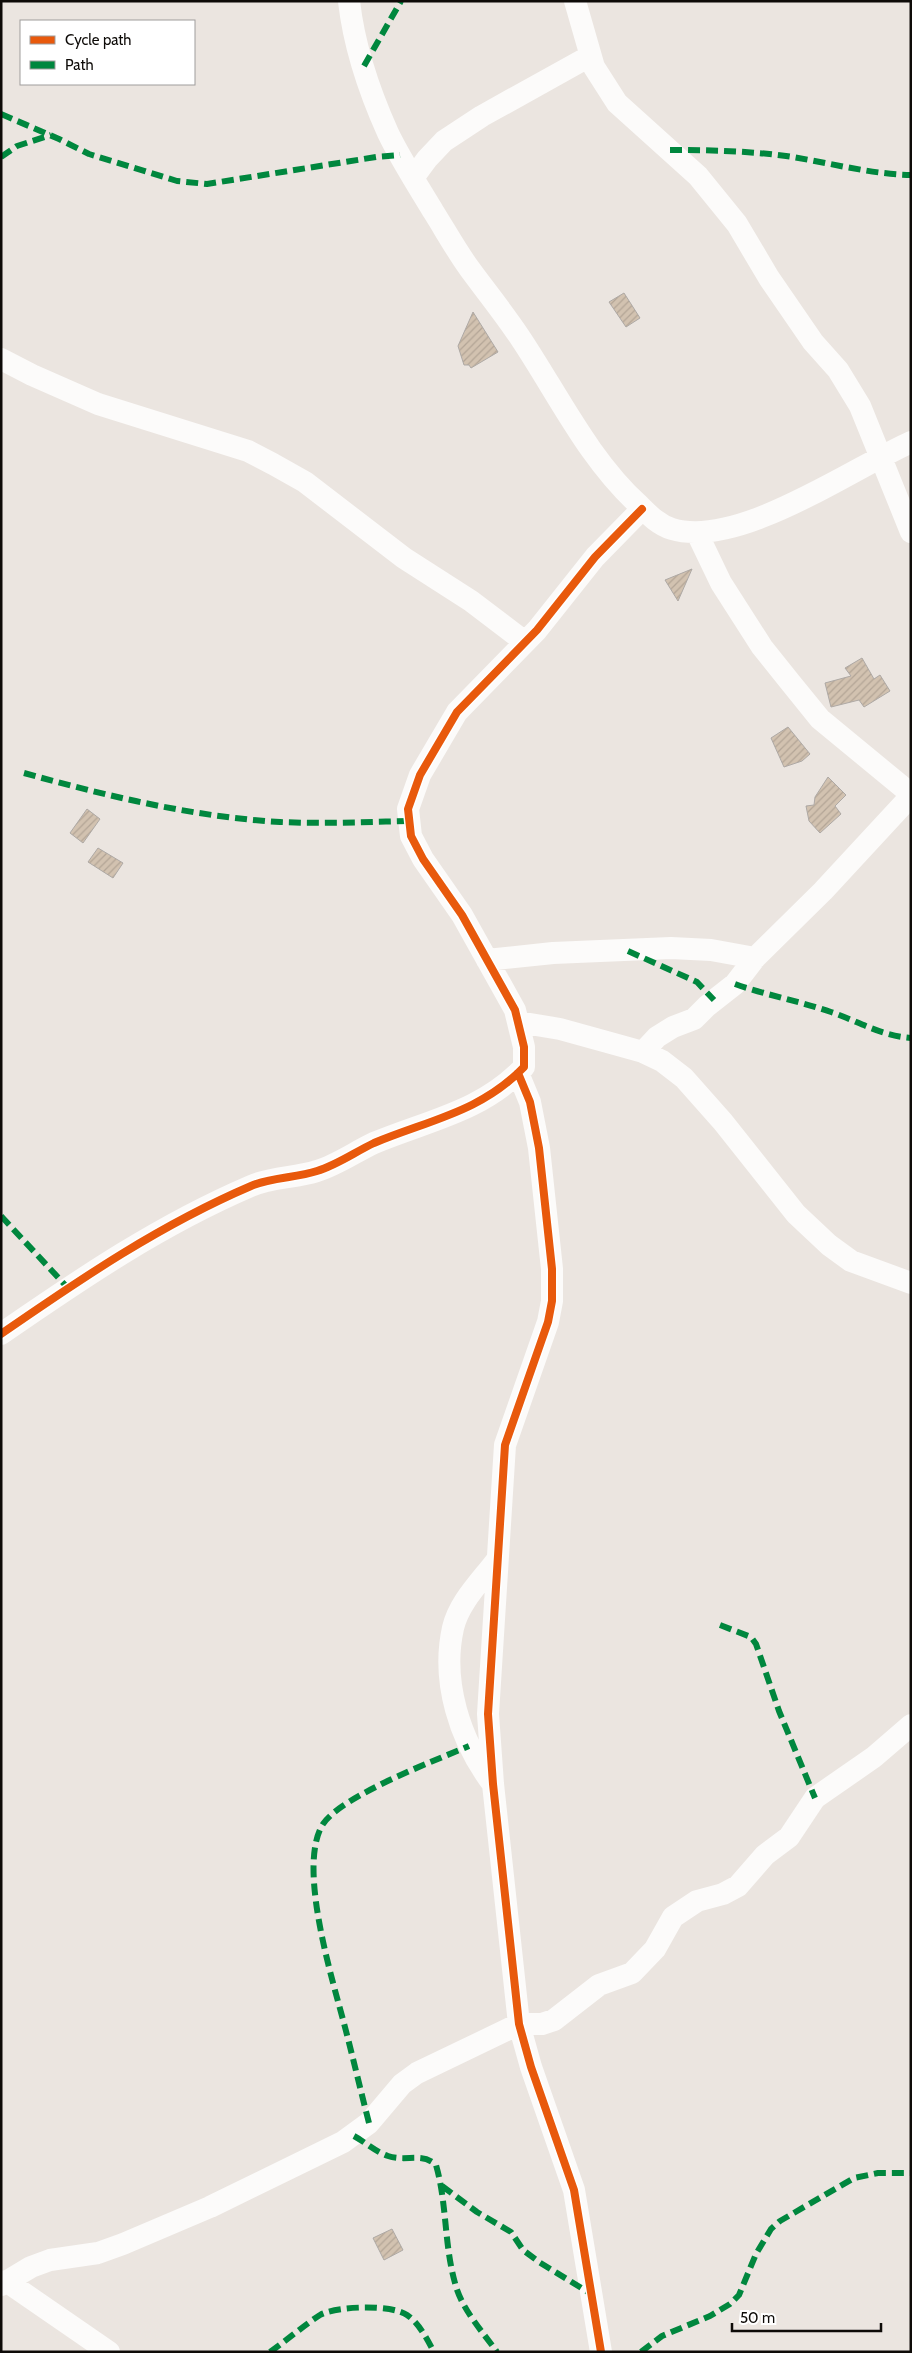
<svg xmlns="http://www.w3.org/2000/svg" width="912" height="2353" font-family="Cabin,sans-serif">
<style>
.building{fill:url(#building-hatch);stroke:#aea9a5}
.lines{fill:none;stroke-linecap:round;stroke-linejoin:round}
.minor{stroke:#fcfbfa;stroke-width:22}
.quiet{stroke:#00873e;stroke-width:6;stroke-dasharray:12 6;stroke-linecap:butt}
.cycleway-casing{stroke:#fff;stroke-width:11}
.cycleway{stroke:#e8590c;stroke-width:8}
</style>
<defs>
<pattern id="building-hatch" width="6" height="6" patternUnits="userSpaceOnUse" patternTransform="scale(1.25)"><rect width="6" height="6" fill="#d2c2b0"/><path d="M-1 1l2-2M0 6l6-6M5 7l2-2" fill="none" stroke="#b3a596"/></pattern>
</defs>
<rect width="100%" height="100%" fill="#ebe5e0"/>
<!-- building -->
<path class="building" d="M624 293 640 318 626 327 609 302Z
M473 312 498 352 471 368 469 365H464L458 346Z
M692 569 678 601 665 580Z
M862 658 874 679 880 675 890 691 864 707 859 700 831 707 825 683 851 676 845 668Z
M788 727 810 754 802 761 784 767 771 738Z
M828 777 846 795 835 806 841 814 820 833 809 821 806 806 814 805 815 797Z
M87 809 100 819 83 843 70 833Z
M98 848 123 863 113 878 88 862Z
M392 2229 403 2250 384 2260 373 2238Z"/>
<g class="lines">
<!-- minor -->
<path class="minor" d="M349 1C354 46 370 93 388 133 401 160 418 186 433 211 445 230 456 250 469 268 485 290 503 312 519 336 558 394 588 459 640 506 650 516 659 525 672 529 738 549 851 469 911 442
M575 1 594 67 617 103 698 176 737 224 769 278 813 342 838 370 860 406 911 532
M413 178 427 159 444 141 482 116 590 56
M1 359 32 375 98 404 248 451 273 464 305 482 404 558 471 601 525 642
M697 533 721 583 762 647 790 682 820 719 911 794
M487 960 553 953 671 948 711 950 755 958
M518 1022 560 1029 607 1042 643 1052 662 1061 684 1078 723 1122 796 1214 829 1245 851 1261 911 1283
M643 1052 657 1037 673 1027 694 1019 707 1006 735 984 755 958 823 891 911 796
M518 1073 530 1102 539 1148 552 1269V1301L548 1322 505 1445 488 1714 493 1784 519 2024 531 2067 574 2190 601 2352
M1 1334C82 1278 160 1225 251 1186 271 1177 296 1178 317 1171 337 1165 355 1152 374 1143 429 1120 481 1112 524 1067V1047L515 1010 462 915 423 859 411 836 408 809 420 775 457 712 537 630 595 557 642 509
M492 1783C460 1740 441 1682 453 1628 459 1602 481 1581 496 1561
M6 2281 109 2352
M1 2285 31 2267 50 2260 98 2253 123 2244 210 2207 343 2142 369 2123 402 2084 417 2073 519 2024H542L554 2020 599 1985 632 1973 655 1949 673 1917 697 1901 723 1894 738 1886 765 1855 789 1837 815 1798 874 1757 911 1725"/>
<!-- quiet -->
<path class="quiet" d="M364 66 401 1
M1 114 59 139 89 154 177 181 207 184 376 157 400 155
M670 150C709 150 748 151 786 156 827 162 868 174 911 175
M1 157 17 146 51 135
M24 773C107 796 194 817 280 822 323 824 366 822 409 821
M628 951 697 982 714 1000
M735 984C766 995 799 1001 831 1012 858 1021 881 1036 911 1038
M1 1216 67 1287
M720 1625 751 1637 756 1644 779 1711 815 1798
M369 2123C361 2092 354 2062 346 2031 334 1984 296 1867 323 1824 343 1795 434 1761 469 1746
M354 2136C365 2142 376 2152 388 2156 407 2162 422 2152 436 2165 447 2203 444 2244 455 2283 461 2308 482 2331 497 2352
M442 2186 477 2212 511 2232 523 2250 539 2262 593 2295
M270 2352C287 2340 303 2326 320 2315 336 2306 391 2304 407 2315 419 2323 427 2339 434 2352
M641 2352 662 2336 710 2316 730 2304 739 2295 756 2254 771 2229 780 2221 854 2178 878 2173H911"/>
<!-- cycleway casing -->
<g class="cycleway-casing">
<path id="cycleway" d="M518 1073 530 1102 539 1148 552 1269V1301L548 1322 505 1445 488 1714 493 1784 519 2024 531 2067 574 2190 601 2352
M1 1334C82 1278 160 1225 251 1186 271 1177 296 1178 317 1171 337 1165 355 1152 374 1143 429 1120 481 1112 524 1067V1047L515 1010 462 915 423 859 411 836 408 809 420 775 457 712 537 630 595 557 642 509"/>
</g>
<!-- cycleway -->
<use href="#cycleway" class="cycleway"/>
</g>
<!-- border -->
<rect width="912" height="2353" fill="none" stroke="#0e0b08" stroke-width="5"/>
<!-- legend -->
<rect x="20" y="20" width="175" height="65" fill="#ffffff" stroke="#9f9d9c"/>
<rect x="30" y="36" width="25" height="8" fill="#e8590c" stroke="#9f9d9c"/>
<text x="65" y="45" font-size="15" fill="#0e0b08">Cycle path</text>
<rect x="30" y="61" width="25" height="8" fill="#00873e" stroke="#9f9d9c"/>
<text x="65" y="70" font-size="15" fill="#0e0b08">Path</text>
<!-- scale -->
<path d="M732 2323v8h149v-8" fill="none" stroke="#0e0b08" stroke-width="2.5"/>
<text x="740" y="2323" font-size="15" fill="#0e0b08" stroke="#ffffff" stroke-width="4" paint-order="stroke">50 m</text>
</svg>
